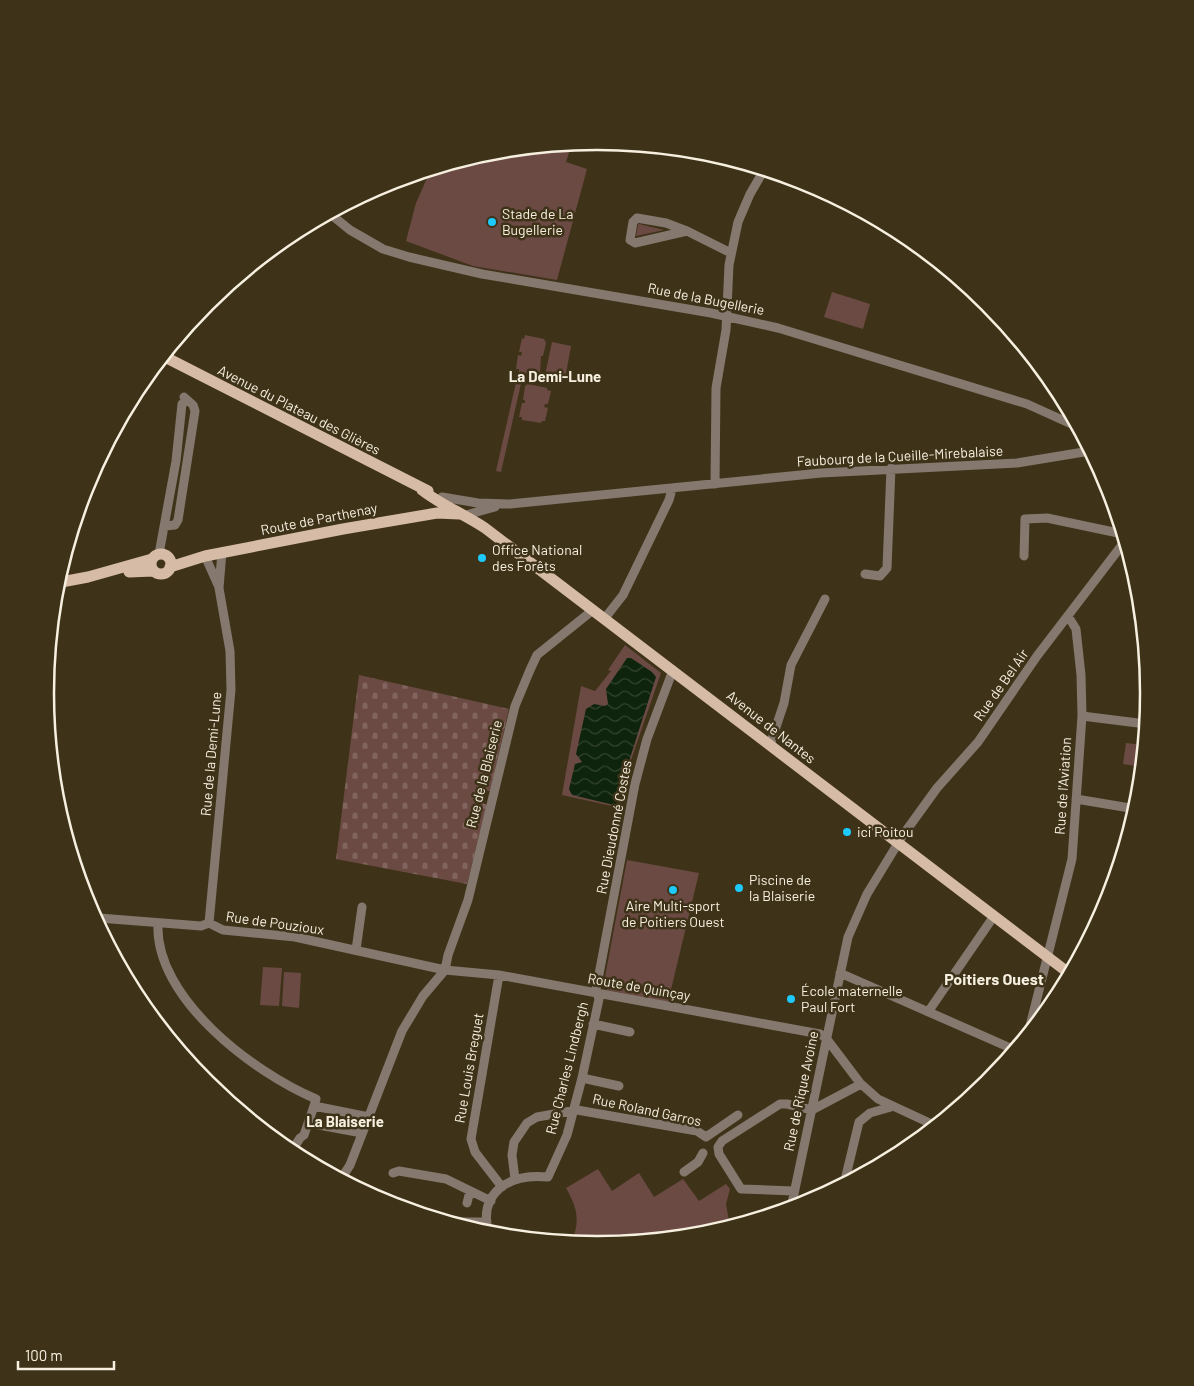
<svg xmlns="http://www.w3.org/2000/svg" width="1194" height="1386" font-family="Barlow,sans-serif">
<style>
.green{fill:#6b4a43}
.cemetery{fill:url(#cemetery-stones)}
.water{fill:url(#water-waves)}
.lines{fill:none;stroke-linecap:round;stroke-linejoin:round}
.minor{stroke:#85786e;stroke-width:9}
.major{stroke:#d6bba6;stroke-width:11}
.poi-dot{fill:#1dc9fd;stroke:#3e3318;stroke-width:2}
.labels{text-anchor:middle;stroke-width:5;stroke-linejoin:round;paint-order:stroke}
.poi-label{font-size:14px;fill:#f7f0e0;stroke:#3e3318;text-anchor:start}
.street-label{font-size:14px;fill:#f7f0e0;stroke:#3e3318}
.neighbourhood-label{font-size:15px;font-weight:bold;fill:#f7f0e0;stroke:#3e3318}
.quarter-label{font-size:16px;font-weight:bold;fill:#f7f0e0;stroke:#3e3318}
.rim{fill:none;stroke:#f7f0e0;stroke-width:2.5}
</style>
<defs>
<pattern id="cemetery-stones" width="16" height="16" patternUnits="userSpaceOnUse" patternTransform="scale(1.25)"><rect width="16" height="16" fill="#6b4a43"/><path d="M2 7V4a2 2 0 0 1 4 0v3zM10 15v-3a2 2 0 0 1 4 0v3z" fill="#81645e"/></pattern>
<pattern id="water-waves" width="16" height="10" patternUnits="userSpaceOnUse" patternTransform="scale(1.25)"><rect width="16" height="10" fill="#0f240d"/><path d="M0 5q4-4 8 0t8 0" fill="none" stroke="#334430"/></pattern>
</defs>
<rect width="100%" height="100%" fill="#3e3318"/>
<!-- green -->
<path class="green" d="M572 143 566 162 587 169 557 280 473 266 406 241 416 203 431 169 490 152Z
M638 224H639L664 230 636 236Z
M832 292 870 304 863 329 824 317Z
M525 335 544 339 546 343 543 356H541L540 373 538 375 519 372V369H516L518 355 521 356 522 352H519L522 338 524 339Z
M552 342 571 346 565 379 545 375Z
M517 378 522 379 501 472 496 471Z
M528 384 547 388V390L551 391 548 404H545L544 407 548 408 545 421H542L541 423 522 420V417H519L522 403H525V400H523L525 386Z
M625 645 661 673 631 760 621 808 562 795 581 686 595 691 611 671 608 670Z
M1126 743 1144 745 1142 767 1123 764Z
M627 860 699 873 668 1002 607 990 604 982Z
M263 967 282 968 279 1006 260 1005Z
M284 972 301 973 299 1008 282 1006Z
M598 1169 612 1191 639 1173 654 1197 683 1179 699 1201 726 1184 730 1189 726 1204 730 1227C685 1240 617 1247 571 1242 581 1222 577 1207 566 1188Z"/>
<!-- cemetery -->
<path class="cemetery" d="M359 675 509 709 490 791H486L483 803 487 805 467 884 336 859Z"/>
<!-- water -->
<path class="water" d="M627 658H631L652 672 656 677 630 758 621 802 618 806 572 795 569 789 575 764 582 762 576 754 586 709 594 704 605 706 608 704 606 689Z"/>
<g class="lines">
<!-- minor -->
<path class="minor" d="M329 213 350 230 383 249 409 257 482 274 711 313 778 328 1027 404 1078 427
M872 217 917 250 932 257
M687 231 666 223 637 218 633 222 630 240 635 243 687 231 731 253
M715 484 716 388 726 330 729 265 738 222 750 194 764 170
M442 497 478 503 510 504 821 473 1017 463 1090 451
M466 515 495 507
M165 526 175 525 178 520 195 411 193 405 184 397
M159 554 176 461 182 404
M205 556 218 585
M1024 556 1025 519 1047 518 1123 534
M865 574 880 576 887 568 891 468
M1137 610 1138 619 1142 621
M605 618 623 595 669 500 672 489
M1082 716 1146 724
M770 745 784 703 791 665 825 599
M1076 799 1136 809
M99 918 201 926 209 923 223 930 295 937 445 970 499 975 820 1034 826 1038 860 1083 878 1099 936 1126
M158 923C154 998 254 1073 316 1099L314 1106 369 1117
M209 923 231 690 230 651 219 588 222 552
M356 950 362 907
M840 973 1015 1050
M499 975 471 1139 475 1152 502 1187
M928 1012 994 916
M593 1024 630 1032
M1028 1034 1072 859 1082 716 1081 675 1076 629 1068 616
M582 1078 619 1086
M812 1110 861 1084
M308 1123 362 1133
M289 1151 293 1149 300 1138 304 1135 314 1106
M684 1172 698 1162 703 1153
M393 1173 399 1171 446 1179 491 1201
M341 1179 350 1165 402 1031 423 996 445 970 448 955 468 900 515 706 530 670 537 655 593 610
M515 1179 512 1155 514 1142 527 1123 537 1117 577 1110 697 1131 706 1137 738 1115
M844 1184 859 1122 870 1113 891 1107
M794 1191 741 1189 719 1154 718 1147 722 1141 780 1104H787L812 1110
M467 1203 470 1191
M791 1208 848 937 867 894 903 835 937 788 978 742 1037 656 1125 541
M447 1222H486
M489 1234C477 1192 510 1173 548 1177L567 1135 582 1078 599 999 596 990 635 784 647 739 673 670"/>
<!-- major -->
<path class="major" d="M163 356 428 491
M422 490C441 505 464 514 485 528L1070 974
M151 564a10 10 0 1 1 20 0a10 10 0 1 1-20 0Z
M170 567 205 556 343 529 437 513 459 514
M129 572 153 571
M56 583 88 577 152 559"/>
</g>
<!-- markers -->
<g class="poi-dot">
<circle cx="492" cy="222" r="5"/>
<circle cx="482" cy="558" r="5"/>
<circle cx="847" cy="832" r="5"/>
<circle cx="739" cy="888" r="5"/>
<circle cx="673" cy="890" r="5"/>
<circle cx="791" cy="999" r="5"/>
</g>
<g class="labels">
<!-- poi labels -->
<g class="poi-label">
<text x="502" y="219">Stade de La<tspan x="502" dy="16">Bugellerie</tspan></text>
<text x="492" y="555">Office National<tspan x="492" dy="16">des Forêts</tspan></text>
<text x="857" y="837">ici Poitou</text>
<text x="749" y="885">Piscine de<tspan x="749" dy="16">la Blaiserie</tspan></text>
<text x="673" y="911" text-anchor="middle">Aire Multi-sport<tspan x="673" dy="16">de Poitiers Ouest</tspan></text>
<text x="801" y="996">École maternelle<tspan x="801" dy="16">Paul Fort</tspan></text>
</g>
<!-- street labels -->
<g class="street-label">
<text transform="translate(706 299) rotate(11)" y="5">Rue de la Bugellerie</text>
<text transform="translate(299 410) rotate(27)" y="5">Avenue du Plateau des Glières</text>
<text transform="translate(900 456) rotate(-3)" y="5">Faubourg de la Cueille-Mirebalaise</text>
<text transform="translate(319 519) rotate(-11)" y="5">Route de Parthenay</text>
<text transform="translate(1001 685) rotate(-55)" y="5">Rue de Bel Air</text>
<text transform="translate(771 727) rotate(38)" y="5">Avenue de Nantes</text>
<text transform="translate(211 754) rotate(-85)" y="5">Rue de la Demi-Lune</text>
<text transform="translate(484 774) rotate(-76)" y="5">Rue de la Blaiserie</text>
<text transform="translate(1063 786) rotate(-86)" y="5">Rue de l'Aviation</text>
<text transform="translate(614 827) rotate(-79)" y="5">Rue Dieudonné Costes</text>
<text transform="translate(275 923) rotate(8)" y="5">Rue de Pouzioux</text>
<text transform="translate(639 987) rotate(10)" y="5">Route de Quinçay</text>
<text transform="translate(469 1068) rotate(-80)" y="5">Rue Louis Breguet</text>
<text transform="translate(567 1068) rotate(-76)" y="5">Rue Charles Lindbergh</text>
<text transform="translate(801 1091) rotate(-78)" y="5">Rue de Rique Avoine</text>
<text transform="translate(647 1110) rotate(12)" y="5">Rue Roland Garros</text>
</g>
<!-- neighbourhood labels -->
<g class="neighbourhood-label">
<text x="555" y="382">La Demi-Lune</text>
<text x="345" y="1127">La Blaiserie</text>
</g>
<!-- quarter labels -->
<g class="quarter-label">
<text x="994" y="985">Poitiers Ouest</text>
</g>
</g>
<!-- crop -->
<path d="M0 0H1194V1386H0ZM54 693a543 543 0 1 1 1086 0a543 543 0 1 1-1086 0Z" fill="#3e3318" fill-rule="evenodd"/>
<path class="rim" d="M54 693a543 543 0 1 1 1086 0a543 543 0 1 1-1086 0Z"/>
<!-- scale -->
<path d="M18 1361v8h96v-8" fill="none" stroke="#f7f0e0" stroke-width="2.5"/>
<text x="25" y="1361" font-size="15" fill="#f7f0e0" stroke="#3e3318" stroke-width="4" paint-order="stroke">100 m</text>
</svg>
